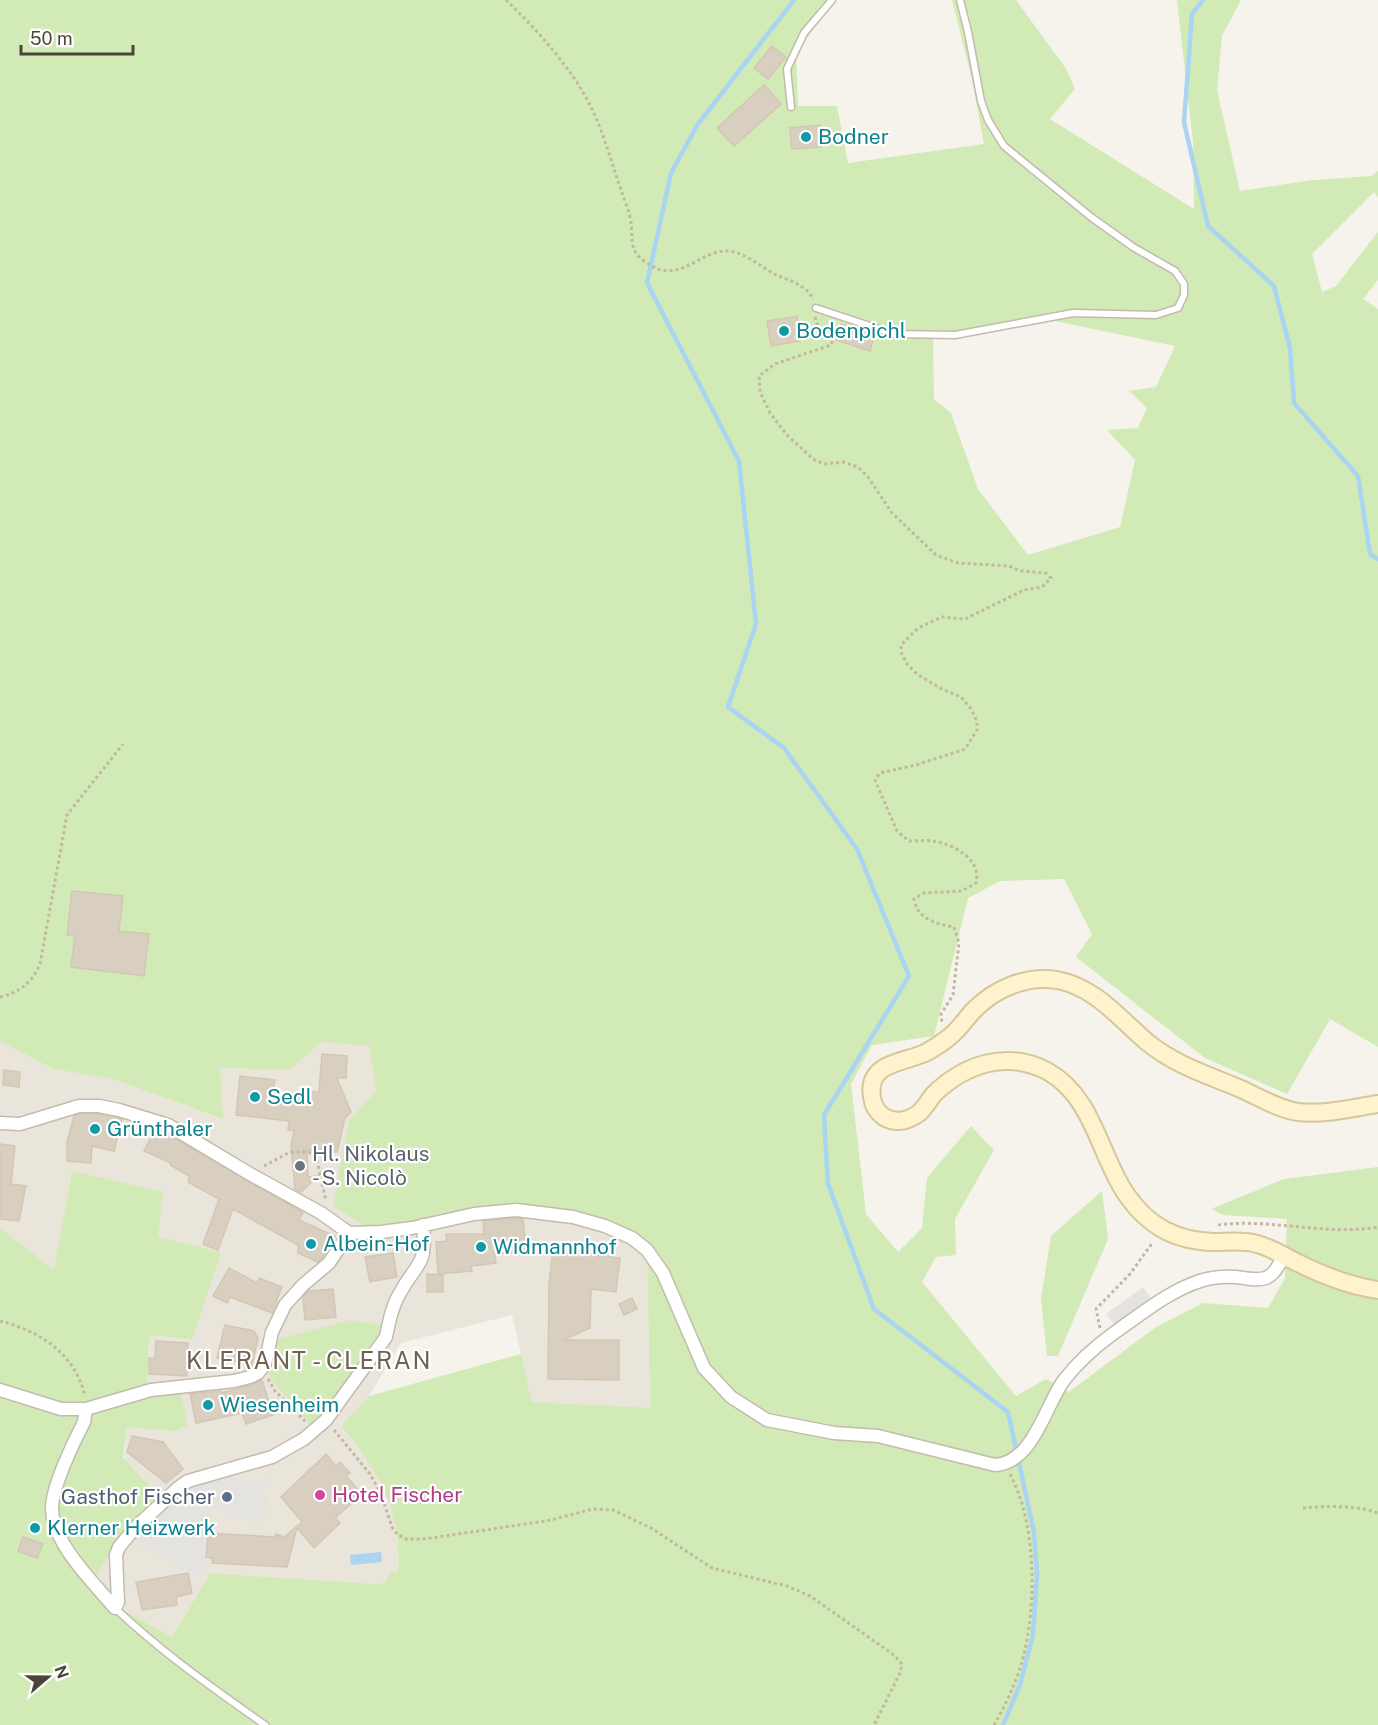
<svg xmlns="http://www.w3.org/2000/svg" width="1378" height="1725" font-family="'Public Sans',sans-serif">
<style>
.residential{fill:#eae5da}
.green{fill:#d2eab5;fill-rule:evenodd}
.parking{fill:#e5e3e0}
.water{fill:#a9d4f2}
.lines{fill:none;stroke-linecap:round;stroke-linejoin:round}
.stream{stroke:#a9d4f2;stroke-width:4.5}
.building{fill:#d8cfc1;stroke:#d3c7b4;stroke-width:1.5}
.lane-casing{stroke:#c2bbae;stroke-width:9}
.street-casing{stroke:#c2bbae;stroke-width:15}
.secondary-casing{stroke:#d6c79b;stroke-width:20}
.path{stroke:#c4b79f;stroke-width:3;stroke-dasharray:3 3;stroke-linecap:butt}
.lane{stroke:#fff;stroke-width:6}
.street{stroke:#fff;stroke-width:12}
.secondary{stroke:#fff3cd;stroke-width:16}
.culture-dot{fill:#0f9aa8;stroke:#fff;stroke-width:2}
.worship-dot{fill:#6b7280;stroke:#fff;stroke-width:2}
.hotel-dot{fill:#d1479c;stroke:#fff;stroke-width:2}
.service-dot{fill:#5c6f8a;stroke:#fff;stroke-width:2}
.labels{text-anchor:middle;stroke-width:4.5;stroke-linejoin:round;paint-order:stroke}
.culture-label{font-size:21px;fill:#0d838f;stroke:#fff;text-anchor:start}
.worship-label{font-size:21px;fill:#5b616d;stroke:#fff;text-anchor:start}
.hotel-label{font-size:21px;fill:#b23c85;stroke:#fff;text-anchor:start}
.service-label{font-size:21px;fill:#4e5e75;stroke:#fff;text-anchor:end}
.quarter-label{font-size:24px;letter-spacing:1.5px;fill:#6e6250;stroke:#fff}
</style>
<rect width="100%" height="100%" fill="#f6f3ec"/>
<!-- residential -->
<path class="residential" d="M0 1041 53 1069 112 1079 222 1119 219 1068 290 1070 321 1042 369 1045 376 1090 349 1121 474 1214 573 1217 647 1250 650 1409 532 1402 512 1315 401 1343 369 1396 341 1426 375 1471 387 1493 395 1519 399 1546 398 1573 385 1582 377 1584 210 1573 172 1637 86 1590 117 1542 127 1426 173 1431 147 1396 149 1335 158 1237 72 1171 54 1271 0 1228Z"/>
<!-- green -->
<path class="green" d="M0 0H835L796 53 798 106H837L848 163 984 144 972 80 952 0H1016L1067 70 1075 89 1050 119 1194 209 1193 142 1177 0H1241L1222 36 1217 90 1240 191 1313 180 1371 176 1378 171V197L1374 192 1312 254 1322 292 1336 286 1378 232V280L1363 299 1378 309V1047L1330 1019 1287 1094 1205 1058 1076 957 1092 934 1064 879 1000 881 968 898 934 1036 872 1045 851 1084 866 1214 898 1252 922 1228 927 1178 971 1126 994 1150 955 1219 956 1255 936 1257 922 1282 1016 1396 1046 1379 1069 1392 1156 1327 1203 1303 1268 1308 1285 1278 1287 1219 1223 1215 1211 1209 1284 1179 1378 1167V1725H0V1228L54 1270 72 1171 163 1192 158 1237 221 1252 192 1339 149 1335 147 1395 181 1392 187 1426 173 1431 127 1427 123 1458 161 1498 117 1542 87 1590 172 1637 210 1573 377 1584 385 1582 392 1571 398 1572C402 1507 380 1475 341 1426L369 1396 521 1354 532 1402 650 1408 647 1250 605 1226 516 1210 423 1225 366 1227 333 1206 349 1121 376 1090 369 1046 321 1042 290 1070 220 1068 223 1119 112 1079 53 1069 0 1041ZM1055 321 1175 346 1156 387 1129 391 1147 408 1138 428 1107 430 1135 460 1120 527 1028 555 978 489 951 413 934 399 933 338Z
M1102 1191 1108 1239 1058 1356H1047L1041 1299 1051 1236Z
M351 1320 381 1325C371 1355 336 1405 312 1425L276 1386 268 1372 278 1339Z"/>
<!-- parking -->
<path class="parking" d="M1143 1287 1151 1298 1115 1325 1106 1314Z
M233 1476 235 1481 274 1479 262 1491 268 1501 263 1523 236 1519 214 1508 208 1533 205 1571 202 1573 196 1575 132 1540 185 1487Z"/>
<!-- water -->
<path class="water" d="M381 1552 382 1562 351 1565 350 1555Z"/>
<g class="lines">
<!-- stream -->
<path class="stream" d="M794 0 698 124 671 173 647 283 739 461 756 624 728 707 784 748 857 849 909 976 824 1115 828 1184 874 1309 1008 1412 1034 1532 1037 1574 1033 1635 1020 1685 1003 1725
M1203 0 1192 14 1184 122 1208 226 1274 286 1290 348 1294 403 1358 476 1370 554 1378 559"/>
</g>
<!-- building -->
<path class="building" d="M772 46 786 57 768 79 754 68Z
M764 85 781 104 734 146 717 128Z
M820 125 821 147 792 149 790 128Z
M797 316 801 341 771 346 767 321Z
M841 324 875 334 870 351 836 340Z
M72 891 123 896 119 931 149 934 144 976 71 967 75 936 67 935Z
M322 1054 347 1056 346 1078H337L351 1112 345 1118 337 1152 307 1150 308 1177 318 1176 301 1192 295 1189 291 1147 294 1130H288L289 1121 236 1115 240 1076 275 1080 273 1093 306 1098 307 1091 319 1092Z
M4 1070 20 1072 19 1087 3 1085Z
M81 1114H98L122 1119 114 1151 92 1146 91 1163 67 1161V1142L74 1116Z
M155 1130 169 1135 303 1213 299 1220 335 1236 323 1257 318 1262 298 1253V1245L233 1209 218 1250 203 1244 219 1199 188 1182 189 1176 170 1165 171 1163 144 1151Z
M0 1144 15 1146 11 1184 26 1186 19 1221 0 1219Z
M516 1218 523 1219 526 1251 495 1254 496 1263 471 1266 472 1271 438 1274 436 1242 447 1241 446 1234H484L483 1221Z
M553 1250 620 1258 616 1292 591 1289 590 1328 563 1340H619V1380L548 1379 549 1284Z
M393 1253 397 1277 370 1282 365 1257Z
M229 1268 257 1283 259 1278 282 1287 272 1313 230 1297 227 1303 213 1296Z
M427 1274 443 1275V1292H427Z
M333 1289 336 1317 305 1320 303 1297 308 1291Z
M632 1298 637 1309 624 1315 619 1304Z
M225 1325 254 1331 258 1338 252 1365 217 1358Z
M156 1341 188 1343 187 1376 149 1374V1358H155Z
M262 1380 273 1415 246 1424 242 1413 196 1423 190 1394 221 1391V1393L252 1385Z
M132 1436 163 1442 183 1469 166 1483 127 1452Z
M326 1454 336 1466 340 1462 350 1473 346 1476 362 1494 335 1518 340 1523 314 1548 297 1528 287 1567 212 1563 213 1559 206 1557 208 1533 275 1537 276 1534 284 1537 302 1522 281 1497Z
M23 1537 43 1544 37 1558 18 1551Z
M188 1573 192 1593 176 1597 177 1605 142 1610 136 1582Z"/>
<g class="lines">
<!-- lane casing -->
<g class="lane-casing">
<path id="lane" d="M791 107 787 69 804 33 832 0
M816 308 894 334 955 335 1073 313 1156 315 1178 308 1184 295V284L1175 271 1133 247 1091 217 1004 146 988 120 981 101 968 32 960 0
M115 1608C161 1652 213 1688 265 1725"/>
</g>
<!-- street casing -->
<g class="street-casing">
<path id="street" d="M0 1123 20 1124 79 1106H99L119 1110 168 1125 250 1174 321 1213 349 1233 381 1232 412 1228 474 1214 516 1210 573 1217 605 1226 632 1238 647 1250 663 1273 704 1368 731 1397 767 1420 834 1433 878 1436 995 1465C1033 1463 1045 1406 1064 1380 1078 1362 1096 1346 1114 1333 1140 1315 1169 1291 1200 1281 1212 1277 1224 1276 1236 1277 1262 1281 1272 1283 1283 1256
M0 1390 61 1409H86L151 1390 234 1381 250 1377 258 1373 265 1364 272 1332 285 1305 303 1285 329 1263 349 1233
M86 1409 84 1422C74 1441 52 1487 52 1508 52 1543 93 1582 115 1608L118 1602 116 1555 119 1547 134 1529 178 1488 188 1481 272 1457 304 1439 326 1420 386 1337C389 1322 392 1306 400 1293 417 1261 427 1268 423 1225"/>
</g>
<!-- secondary casing -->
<g class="secondary-casing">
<path id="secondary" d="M1378 1104C1352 1108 1324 1115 1298 1112 1278 1109 1259 1097 1241 1089 1208 1075 1175 1065 1147 1042 1119 1018 1095 987 1057 980 1026 975 994 989 973 1011 965 1020 958 1031 948 1038 942 1043 934 1048 927 1052 906 1063 866 1061 872 1097 873 1106 877 1112 884 1117 896 1124 908 1121 919 1113 925 1108 929 1100 934 1094 965 1064 1007 1050 1047 1071 1093 1096 1099 1154 1126 1194 1148 1226 1175 1241 1214 1242 1228 1242 1244 1240 1257 1244 1270 1247 1284 1256 1296 1262 1322 1275 1349 1286 1378 1290"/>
</g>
<!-- path -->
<path class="path" d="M506 0C538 31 571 67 591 107 603 131 613 167 622 193 625 202 630 213 631 223 633 238 629 250 643 260 678 289 698 250 727 251 745 252 761 267 776 275 786 279 796 282 805 289 808 291 811 296 814 299
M815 317 818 327 832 342 831 345 775 364 759 376 760 392 770 413 787 435 813 459 824 464 843 462 858 467 868 477 892 513 936 555 958 563 1009 566 1020 571 1046 573 1051 578 1042 587 1024 590 965 619 942 617 918 628 901 645V652L907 664 918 675 942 689 961 697 971 709 977 721V730L965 749 916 765 880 773 875 780 897 831 909 841C917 841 926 840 933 841 953 844 982 859 976 883L962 891 924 893 914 899C917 919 936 924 954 927L959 943 953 995 941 1014 942 1023
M0 997C20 992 32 983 40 964L67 815 123 744
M264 1166 290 1152H309L317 1160 326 1201
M1218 1225C1271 1218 1325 1236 1378 1227
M0 1321C40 1331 76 1354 85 1397
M1100 1328 1096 1309 1130 1274 1153 1242
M268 1379 275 1391 305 1421
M334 1430 370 1474 381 1494 392 1527 397 1534 406 1539H424L499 1528 551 1520 593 1509 613 1510 651 1528 712 1568 787 1586 810 1596 894 1655 902 1664 900 1673 874 1725
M1303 1508C1327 1506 1355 1505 1378 1513
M994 1725C1005 1706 1016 1683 1022 1662 1037 1608 1037 1524 1010 1474"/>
<!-- lane -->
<use href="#lane" class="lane"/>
<!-- street -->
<use href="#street" class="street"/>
<!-- secondary -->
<use href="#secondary" class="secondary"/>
</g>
<!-- markers -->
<g class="culture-dot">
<circle cx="806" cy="137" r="6"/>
<circle cx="784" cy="331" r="6"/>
<circle cx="255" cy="1097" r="6"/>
<circle cx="95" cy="1129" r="6"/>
<circle cx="311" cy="1244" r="6"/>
<circle cx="481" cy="1247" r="6"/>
<circle cx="208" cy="1405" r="6"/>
<circle cx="35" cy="1528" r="6"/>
</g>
<circle class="worship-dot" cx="300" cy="1166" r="6"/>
<circle class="hotel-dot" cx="320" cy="1495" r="6"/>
<circle class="service-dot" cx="227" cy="1497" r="6"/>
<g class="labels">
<!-- culture labels -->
<g class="culture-label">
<text x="818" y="144">Bodner</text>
<text x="796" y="338">Bodenpichl</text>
<text x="267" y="1104">Sedl</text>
<text x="107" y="1136">Grünthaler</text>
<text x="323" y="1251">Albein-Hof</text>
<text x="493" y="1254">Widmannhof</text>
<text x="220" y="1412">Wiesenheim</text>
<text x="47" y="1535">Klerner Heizwerk</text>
</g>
<!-- worship labels -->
<g class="worship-label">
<text x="312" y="1161">Hl. Nikolaus<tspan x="312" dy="24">- S. Nicolò</tspan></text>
</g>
<!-- hotel labels -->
<g class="hotel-label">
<text x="332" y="1502">Hotel Fischer</text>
</g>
<!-- service labels -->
<g class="service-label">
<text x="215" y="1504">Gasthof Fischer</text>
</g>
<!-- quarter labels -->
<g class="quarter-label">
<text x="309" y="1369">KLERANT - CLERAN</text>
</g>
</g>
<!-- north arrow -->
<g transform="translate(48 1677) rotate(70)" stroke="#ffffff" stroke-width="4.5" paint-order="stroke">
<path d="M0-4.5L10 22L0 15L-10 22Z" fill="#4b4439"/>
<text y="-9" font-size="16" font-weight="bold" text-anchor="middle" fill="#4b4439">N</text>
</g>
<!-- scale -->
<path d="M21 45v9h112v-9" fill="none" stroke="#4b4439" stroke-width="3"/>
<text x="30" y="45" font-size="18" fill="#4b4439" stroke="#ffffff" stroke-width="4.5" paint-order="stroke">50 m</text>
</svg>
